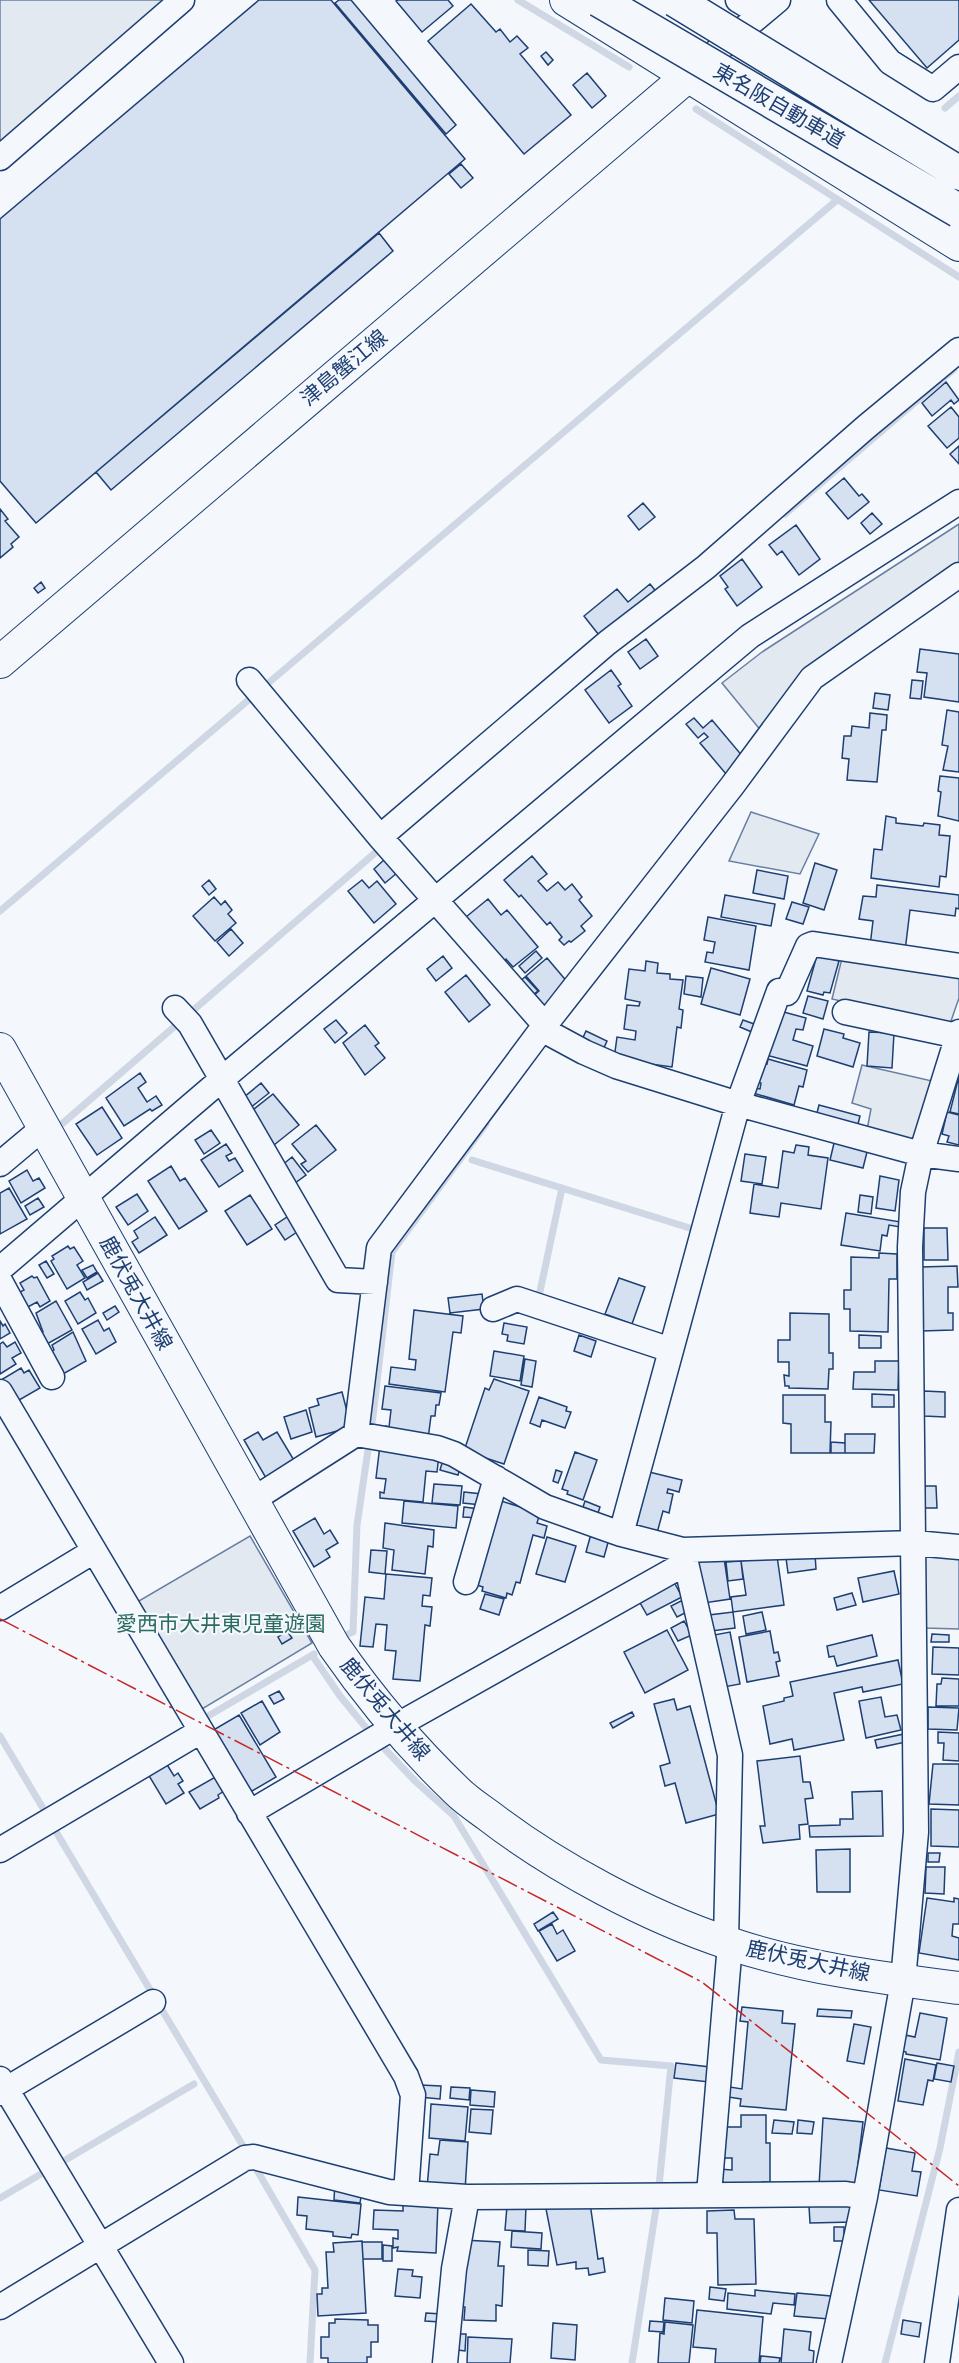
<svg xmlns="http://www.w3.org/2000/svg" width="959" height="2363" font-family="Arial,'Noto Sans JP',sans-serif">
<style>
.green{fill:#e3e9f0;stroke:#687fa3;stroke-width:1.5}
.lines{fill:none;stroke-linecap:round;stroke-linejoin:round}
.stream{stroke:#cfd7e4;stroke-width:7}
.building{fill:#d5e0f0;stroke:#1d3f73;stroke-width:1.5}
.minor-casing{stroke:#1d3f73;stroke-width:27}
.major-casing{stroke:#1d3f73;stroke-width:34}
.minor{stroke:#f4f7fb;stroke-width:24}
.major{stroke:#f4f7fb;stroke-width:32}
.highway-bridge-casing{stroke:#1d3f73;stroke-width:36;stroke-linecap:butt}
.highway-bridge{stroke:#f4f7fb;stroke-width:33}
.power{stroke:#c62828;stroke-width:1.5;stroke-dasharray:21 4.5 3 4.5;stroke-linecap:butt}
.labels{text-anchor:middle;stroke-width:4.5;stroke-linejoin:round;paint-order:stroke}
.street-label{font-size:21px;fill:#1d3f73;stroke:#f4f7fb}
.park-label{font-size:21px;fill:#2c6c60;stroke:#f4f7fb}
</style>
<rect width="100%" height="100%" fill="#f4f7fb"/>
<!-- green -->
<path class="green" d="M0 0H166L0 142Z
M959 524V570L762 732 722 683 762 652Z
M751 812 819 834 800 874 729 861Z
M843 954 959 971V998L951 1021 944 1024 832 999Z
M862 1065 932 1081 913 1146 866 1135 871 1109 852 1103Z
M250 1536 312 1643 197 1712 132 1605Z
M928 1551 959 1555V1629L924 1628 922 1557Z"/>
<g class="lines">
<!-- stream -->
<path class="stream" d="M518 0 629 67
M945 108 959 96
M696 109 959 277
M785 514 954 369
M0 911 837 200
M63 1123 383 846
M472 1160 696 1230
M539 1296 562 1188
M348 1634 353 1632 357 1525 373 1416 392 1252 486 1124
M312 1655 340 1696 367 1729
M203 1719 314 1654
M0 1736 47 1815
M383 1747 415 1781 454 1816 601 2060 671 2066 659 2186
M55 1830 246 2151
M62 2162 194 2084
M254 2165 315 2270 310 2363
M0 2198 46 2171
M632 2363 657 2202
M885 2363 940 2148 959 2052"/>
</g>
<!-- building -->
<path class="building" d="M259 0H331L465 159 36 523 0 481V219Z
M339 0H351L456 125 446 134 335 3Z
M398 0H448L453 6 422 32 396 1Z
M869 0H959V40L927 68Z
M471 4 496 32 500 29 510 42 517 36 528 48 520 54 571 115 524 154 428 41Z
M546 52 553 60 548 65 541 56Z
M587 73 606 96 592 108 573 85Z
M461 164 473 178 461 188 449 174Z
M379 233 393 251 111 490 96 472Z
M946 382 959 400 954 404 951 400 932 416 922 403Z
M951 407 959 417V438L947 448 928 426Z
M959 446V464L950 454Z
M844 478 859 496 862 494 869 502 848 519 826 493Z
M643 503 655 517 639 530 628 516Z
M0 509 8 519 5 521 19 537 11 544 13 547 0 558Z
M872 513 882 524 870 534 861 523Z
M796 525 820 559 799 575 782 551 777 555 769 545Z
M742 559 762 587 737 606 725 589 728 587 720 576Z
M41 582 45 588 38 593 34 588Z
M650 584 658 594 602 639 584 616 617 589 628 602Z
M646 639 658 656 640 669 628 652Z
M920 649 959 654V702L924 697 927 673 917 672Z
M611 670 621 684 618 686 632 706 609 723 585 690Z
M912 680 923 681 921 699 910 698Z
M875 693 890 695 888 710 873 708Z
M947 710 959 712V772L943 770 948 746 942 745Z
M870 713 887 715 886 730H882L877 782 847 780 849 759 842 758 844 736H851L852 726 869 728Z
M694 718 703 728 712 720 744 758 736 771 726 774 700 743 708 737 704 733 698 738 686 724Z
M940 776 959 778V821L938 816 941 792 938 791Z
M886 816 896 818V823L923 826 924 823 940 825 939 835 950 836 946 877 940 876 939 887 871 878 874 849 882 850Z
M532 856 547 874 538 881 547 891 558 882 565 890 572 884 582 897 579 900 592 916 581 926 585 931 571 942 569 941 564 945 559 940 562 937 550 922 547 925 521 895 519 897 504 880Z
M385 859 397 873 385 883 374 869Z
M815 863 837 870 824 910 803 903Z
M757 870 788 876 784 899 753 893Z
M209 880 216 889 209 895 202 886Z
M362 880 369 888 377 881 396 904 374 923 348 891Z
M877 885 959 895V909L956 908 955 916 910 910 905 951 870 946 873 921 859 919 863 896 876 897Z
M725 895 775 904 771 926 721 917Z
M214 897 221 905 225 901 232 910 228 914 236 923 215 941 193 916Z
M488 899 501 915 507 910 538 947 513 967 506 959 503 962 466 917Z
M792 902 809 907 803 924 786 919Z
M708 917 756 926 749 970 705 962 707 952 713 953 715 942 704 940Z
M231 929 243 943 229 956 217 942Z
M536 951 542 958 525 973 519 966Z
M817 955 839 961 830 993 824 992 823 995 807 991Z
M443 956 452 968 436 981 427 969Z
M547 958 569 984 541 1008 532 997 539 991 526 976Z
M646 961 658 963 657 973 670 974V979L683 980 679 1009 683 1010 681 1028 677 1027 672 1067 614 1059 617 1037 635 1040 636 1031 624 1029 627 1005 639 1006 640 1002 625 999 629 969 645 971Z
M711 968 750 979 740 1015 701 1004Z
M466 975 490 1005 469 1022 445 992Z
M686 976 703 978 701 997 684 994Z
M525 977 538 991 531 996 519 982Z
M808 996 828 1001 823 1019 803 1013Z
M780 1011 806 1018 803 1030 796 1029 793 1040 813 1046 807 1066 766 1055Z
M336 1020 347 1033 335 1043 324 1029Z
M743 1020 757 1025 754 1033 740 1027Z
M365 1025 379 1043 375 1046 385 1058 365 1075 343 1043Z
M824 1029 844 1034 843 1038 860 1043 853 1067 817 1056Z
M586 1031 607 1041 602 1052 581 1042Z
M869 1032 894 1033 892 1068 867 1066Z
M768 1059 807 1070 803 1087 799 1086 794 1105 753 1093 754 1088 760 1089 761 1083 757 1082 762 1063 767 1064Z
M140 1073 146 1082 138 1088 147 1102 156 1096 162 1105 152 1111 150 1109 124 1126 106 1098Z
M959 1076V1114L950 1112Z
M261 1083 269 1093 250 1108 243 1098Z
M273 1094 299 1125 274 1145 249 1113Z
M819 1105 860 1116 856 1132 815 1121Z
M102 1107 122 1138 97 1155 76 1124Z
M947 1112 959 1115V1145L947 1142 949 1136 942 1134Z
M316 1125 336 1150 308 1172 301 1164 306 1161 292 1144Z
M211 1130 220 1143 204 1154 195 1140Z
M835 1139 868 1148 863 1168 830 1160Z
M226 1144 232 1153 226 1156 229 1161 235 1158 243 1171 219 1187 201 1160Z
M796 1145 809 1147 808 1155 828 1158 821 1209 781 1203 779 1217 750 1213 754 1184 778 1188 783 1151 794 1153Z
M745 1154 766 1157 762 1184 741 1181Z
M292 1157 306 1175 295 1183 281 1166Z
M171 1166 180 1181 185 1178 207 1211 179 1229 148 1181Z
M27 1170 33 1181 39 1178 45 1188 21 1203 9 1181Z
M880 1176 899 1180 895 1211 876 1208Z
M9 1188 27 1219 0 1234V1193Z
M137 1194 148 1211 128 1225 116 1207Z
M250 1195 272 1229 247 1245 225 1211Z
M860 1195 873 1197 871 1214 858 1212Z
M38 1198 44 1207 30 1215 25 1206Z
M846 1213 901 1222 900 1227 889 1225 887 1236 882 1235 880 1251 841 1245Z
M290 1215 300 1230 285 1240 275 1225Z
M155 1217 167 1235 139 1253 132 1242 138 1238 134 1231Z
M924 1228H947L948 1260H924Z
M68 1246 70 1249 74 1247 83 1261 77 1265 85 1278 67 1289 51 1261 54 1259 52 1256Z
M879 1253 897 1254V1279H889L888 1332 850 1331V1309H844V1290H851V1257L879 1258Z
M46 1261 54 1274 47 1278 39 1265Z
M93 1265 97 1272 87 1278 82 1270Z
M957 1266 958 1287H948V1313H953V1330L921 1331 920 1267Z
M98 1273 103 1281 87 1290 83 1282Z
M32 1276 34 1278 37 1277 50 1301 40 1307 37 1302 26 1308 18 1293 24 1290 20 1283Z
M619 1278 645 1287 632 1324 605 1314Z
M80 1292 85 1300 88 1298 96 1313 78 1324 65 1301Z
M482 1294 484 1309 450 1313 448 1298Z
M56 1301 72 1330 47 1344 41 1333 43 1332 36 1313Z
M115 1306 119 1312 107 1320 103 1313Z
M414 1310 463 1316 461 1333 453 1332 445 1392 389 1384 391 1367 415 1370 416 1360 409 1359Z
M790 1313 829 1314V1353H833V1369H829L828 1389 789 1388V1386H785L784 1375 789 1376V1362H778V1340H790Z
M98 1320 104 1331 109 1328 116 1342 96 1354 82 1329Z
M0 1321 3 1326 5 1324 10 1333 0 1339Z
M504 1323 527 1327 524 1344 507 1341 508 1335 502 1334Z
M73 1332 86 1361 63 1374 50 1352 54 1350 52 1345Z
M579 1335 596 1341 591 1357 574 1351Z
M859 1335 881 1336V1348H859Z
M3 1342 7 1347 15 1342 21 1353 12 1358 16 1364 0 1374V1344Z
M494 1351 524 1356 520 1381 490 1376Z
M525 1359 536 1361 532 1387 521 1385Z
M875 1361H899L898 1390 853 1389 854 1372H875Z
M21 1368 24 1373 29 1370 40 1388 14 1403 1 1380Z
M494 1379 529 1391 504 1464 464 1451 485 1388 489 1390Z
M385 1386 441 1393 439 1405H436L435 1416H431L428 1439 385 1433 386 1426 389 1427 391 1410 382 1409Z
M924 1391 945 1392V1417L924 1416Z
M342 1392 351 1427 316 1437 309 1408 319 1405 317 1399Z
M872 1394 894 1395V1407H872Z
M783 1395H825V1422H831L830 1453H791V1424L783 1423Z
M539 1397 567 1407 566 1411 571 1412 565 1428 542 1420 540 1427 530 1423Z
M306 1410 312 1432 291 1439 284 1417Z
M258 1432 263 1440 277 1432 295 1462 266 1478 244 1440Z
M845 1434H875L874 1453H845Z
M831 1442 845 1443V1453H831Z
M380 1445 439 1455 437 1472 426 1471 423 1502 380 1498V1492L384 1493 386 1479 376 1478Z
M575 1452 597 1460 583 1500 567 1494 568 1491 562 1489Z
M443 1460 461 1465 458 1475 440 1470Z
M556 1470 562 1472 558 1483 553 1481Z
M645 1471 682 1480 679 1492 668 1489 667 1493 673 1494 669 1513 663 1511 657 1533 636 1528 639 1515 635 1514Z
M434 1484 462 1486 460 1505 432 1503Z
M925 1486H936L937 1508H925Z
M464 1492 482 1494 481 1505 463 1503Z
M404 1501 458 1506 456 1528 402 1523Z
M501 1501 540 1513 537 1523 547 1526 544 1538 533 1535 520 1583 516 1582 512 1595 507 1593 506 1598 482 1591 483 1587 477 1585Z
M585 1501 600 1507 598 1513 583 1507Z
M464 1507 479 1509V1518L463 1517Z
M315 1518 324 1534 330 1530 338 1543 326 1550 330 1557 314 1567 293 1531Z
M385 1523 434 1530 433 1547 428 1546 425 1574 392 1570 394 1550 383 1548Z
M591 1534 609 1539 604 1557 586 1552Z
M547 1537 576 1546 565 1582 536 1574Z
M371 1550 387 1551 385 1574 369 1572Z
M815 1554 816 1569 788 1573 786 1558Z
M777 1556 784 1605 733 1612 731 1597 746 1595 741 1561Z
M724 1558 730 1599 704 1603 698 1561Z
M741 1561 743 1579 728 1581 726 1562Z
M894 1571 899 1594 863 1602 858 1578Z
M386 1574 432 1578 430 1596 423 1595 422 1606 432 1607 430 1626 425 1625 420 1681 393 1679 396 1651 385 1650 387 1625 376 1624 373 1647 360 1646 365 1597 384 1599Z
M674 1582 682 1597 647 1615 639 1601Z
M852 1593 856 1605 837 1610 834 1598Z
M485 1594 504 1599 499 1615 480 1609Z
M683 1600 689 1611 677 1617 671 1606Z
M733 1612 735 1628 711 1631 709 1615Z
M762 1612 766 1630 746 1634 743 1616Z
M684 1621 692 1635 678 1641 671 1628Z
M667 1630 688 1670 645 1693 624 1652Z
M287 1631 292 1638 282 1644 278 1637Z
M770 1631 774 1653 778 1652 780 1661 776 1662 779 1676 747 1682 739 1637Z
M730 1632 740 1684 724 1687 714 1635Z
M932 1634 949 1635V1642H931Z
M872 1635 877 1656 837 1666 834 1656 829 1657 827 1646Z
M933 1647 959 1648V1675L932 1674Z
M898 1660 903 1684 863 1692 862 1687 834 1693 844 1740 794 1750 792 1739 770 1744 763 1706 784 1701V1698L793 1696 790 1682Z
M942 1678 959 1679V1706H936L937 1684H941Z
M279 1691 284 1699 274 1704 269 1696Z
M881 1697 885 1717 897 1715 901 1730 866 1738 859 1701Z
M674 1699 677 1710 690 1706 719 1814 686 1823 675 1783 665 1786 660 1766 670 1763 654 1704Z
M262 1701 280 1732 260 1745 241 1713Z
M928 1707 959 1708 957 1730 928 1729Z
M632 1712 634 1716 613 1728 610 1723Z
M239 1715 276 1777 247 1794 210 1732Z
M938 1732 959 1733V1761L943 1760 944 1743H938Z
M904 1734 906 1742 877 1748 875 1740Z
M800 1756 803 1782H810L813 1798 805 1799 808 1824 799 1825 800 1839 763 1843 760 1826H765L757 1761Z
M166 1763 174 1776 178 1773 183 1781 178 1784 184 1793 166 1804 148 1774Z
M933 1764H959V1805L929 1804Z
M219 1775 227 1789 218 1795 219 1798 200 1809 189 1792Z
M882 1791 883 1836 810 1837 809 1826 840 1825V1819H853L852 1792Z
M931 1809 959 1810V1847L931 1846Z
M850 1849V1892H817L816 1850Z
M928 1853H940L939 1862H928Z
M926 1867H945L944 1894 925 1893Z
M927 1898 954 1902V1898L959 1899V1924H953L952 1936 959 1938V1960L919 1953Z
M553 1912 558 1919 538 1931 534 1924Z
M552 1924 557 1934 563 1930 575 1951 557 1961 539 1931Z
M742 2007 783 2011 782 2023 795 2024 786 2110 740 2106 741 2099 728 2097 730 2087 742 2089 748 2022 740 2021Z
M818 2009 852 2011 851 2018 817 2016Z
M920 2013 947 2018 940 2060 906 2054V2052L902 2051 905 2035 915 2037Z
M854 2024 871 2027 864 2064 847 2061Z
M905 2059 936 2065 933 2081 928 2080 923 2105 898 2101Z
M676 2063 710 2067 709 2082 674 2078Z
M937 2063 954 2066 951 2082 934 2079Z
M420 2085 441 2086 440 2099 419 2097Z
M451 2087 470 2088 469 2100 450 2098Z
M471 2090 495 2092 494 2107 470 2105Z
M431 2104 468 2107 465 2141 429 2138Z
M471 2109 493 2110 491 2134 469 2132Z
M741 2115H766V2143H770V2182H762V2186L718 2187 719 2169 732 2170V2158H723V2127H741Z
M823 2118 863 2122 855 2189 819 2186Z
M774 2120 794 2122 792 2134 772 2133Z
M798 2120 814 2122 812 2134 797 2133Z
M440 2140 468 2142 465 2191 427 2188 430 2154 438 2155Z
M886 2148 915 2153 912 2171 921 2172 917 2196 879 2190Z
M335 2182 362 2191 360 2203 334 2200Z
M298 2197 361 2204 358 2235 352 2234 351 2238 333 2236V2232L306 2229 307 2216 297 2215Z
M403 2202 438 2203 436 2253 397 2251 398 2247 393 2248V2238L398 2239V2230L373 2229 374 2210 403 2211Z
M590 2203 598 2259 603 2258 605 2272 589 2275 588 2268 576 2269V2262L557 2265 546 2209Z
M853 2205V2222L810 2223 809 2206Z
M507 2206H526L525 2231 505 2230Z
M734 2210 735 2219H754L756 2284 718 2285 717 2233H707V2211Z
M834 2227H844V2241H834Z
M512 2231 542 2233 541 2249 511 2247Z
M463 2240 500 2242 498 2266H504L502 2306 496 2305V2321L464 2320 465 2307 460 2306Z
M362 2241 366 2313 318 2316 317 2294H322V2288H328L326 2252H334L333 2243Z
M362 2242H382V2259H363Z
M383 2245 392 2246V2261H383Z
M528 2250 549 2251 548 2266 528 2265Z
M398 2269 413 2270 412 2276 422 2277 420 2298 395 2296Z
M710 2287 726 2289 724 2301 709 2299Z
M755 2290 795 2294 794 2305 773 2303 771 2314 727 2309 728 2293 755 2296Z
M797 2293 831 2296 829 2319 794 2316Z
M665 2298 694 2301 692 2323 663 2320Z
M697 2310 763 2317 759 2363H715L716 2349 693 2347Z
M426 2313 441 2314 440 2322 425 2321Z
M335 2319 368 2320V2325H378V2342H371V2357H367V2363H328V2358H321V2337H329V2323H335Z
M903 2320 921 2323 919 2337 901 2334Z
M650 2321 664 2322 663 2332 649 2331Z
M665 2322 693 2325 689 2363H658L660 2333 664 2334Z
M553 2323 577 2325 575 2360 551 2358Z
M784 2329 811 2332 809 2350 814 2351 813 2363H781Z
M459 2334H466L465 2351 458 2350Z
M468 2337 512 2339 510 2363H467Z
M761 2356 780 2358 779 2363H760Z"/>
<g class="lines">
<!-- minor casing -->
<g class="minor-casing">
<path id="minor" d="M738 0 761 14
M839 0 890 62 933 89 959 67
M693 71 778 0
M0 158 182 0
M249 680 380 837 545 1025 547 1032 584 1052 616 1066 738 1104 921 1154 959 1159
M380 837 607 643 706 567 866 427 959 350
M175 1008 190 1024 338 1280 375 1282
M845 1012 958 1036
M0 1164 44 1127
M0 1269 222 1079 750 636 959 502
M0 1281 52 1377
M493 1309 517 1299 671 1350
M0 1392 406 2076 413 2095 406 2193
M356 1434 379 1248 545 1025 732 786 812 678 959 575
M251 1501 356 1434 437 1448 454 1454 545 1507 621 1534 683 1550 915 1543 959 1547
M621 1534 738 1104 779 991 787 993 808 946 813 944 959 966
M686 1563 730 1755 726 1942
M466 1582 496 1478
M0 1608 94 1551
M249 1813 396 1726 686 1563 683 1550
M0 1850 201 1731
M0 2079 171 2363
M0 2093 153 2002
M709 2194 730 1944
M0 2307 245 2158 254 2157 389 2192 467 2197 846 2194 865 2197
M445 2363 454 2269 467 2197
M829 2363 865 2197 903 1981 916 1832 910 1247 913 1192 921 1154 959 1032
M937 2363 959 2210"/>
</g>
<!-- major casing -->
<g class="major-casing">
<path id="major" d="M566 0 959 245
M0 662 689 75
M0 1049 334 1646C370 1698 411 1747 457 1791 466 1800 478 1808 489 1816 555 1867 649 1917 728 1943 802 1968 882 1978 959 1988"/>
</g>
<!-- minor -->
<use href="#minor" class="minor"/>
<!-- major -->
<use href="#major" class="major"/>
<!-- highway-bridge casing -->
<g class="highway-bridge-casing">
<path id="highway-bridge" d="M599 0 959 211
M675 0 959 173"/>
</g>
<!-- highway-bridge -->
<use href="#highway-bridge" class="highway-bridge"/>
<!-- power -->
<path class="power" d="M0 1619 702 1982 959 2186"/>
</g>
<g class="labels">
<!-- street labels -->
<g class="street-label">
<text transform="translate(779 106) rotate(30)" y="7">東名阪自動車道</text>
<text transform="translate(344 368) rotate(-40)" y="7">津島蟹江線</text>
<text transform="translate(136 1293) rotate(61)" y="7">鹿伏兎大井線</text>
<text transform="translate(385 1709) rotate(50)" y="7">鹿伏兎大井線</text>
<text transform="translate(808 1961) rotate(12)" y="7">鹿伏兎大井線</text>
</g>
<!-- park labels -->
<g class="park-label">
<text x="221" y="1631">愛西市大井東児童遊園</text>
</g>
</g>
</svg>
